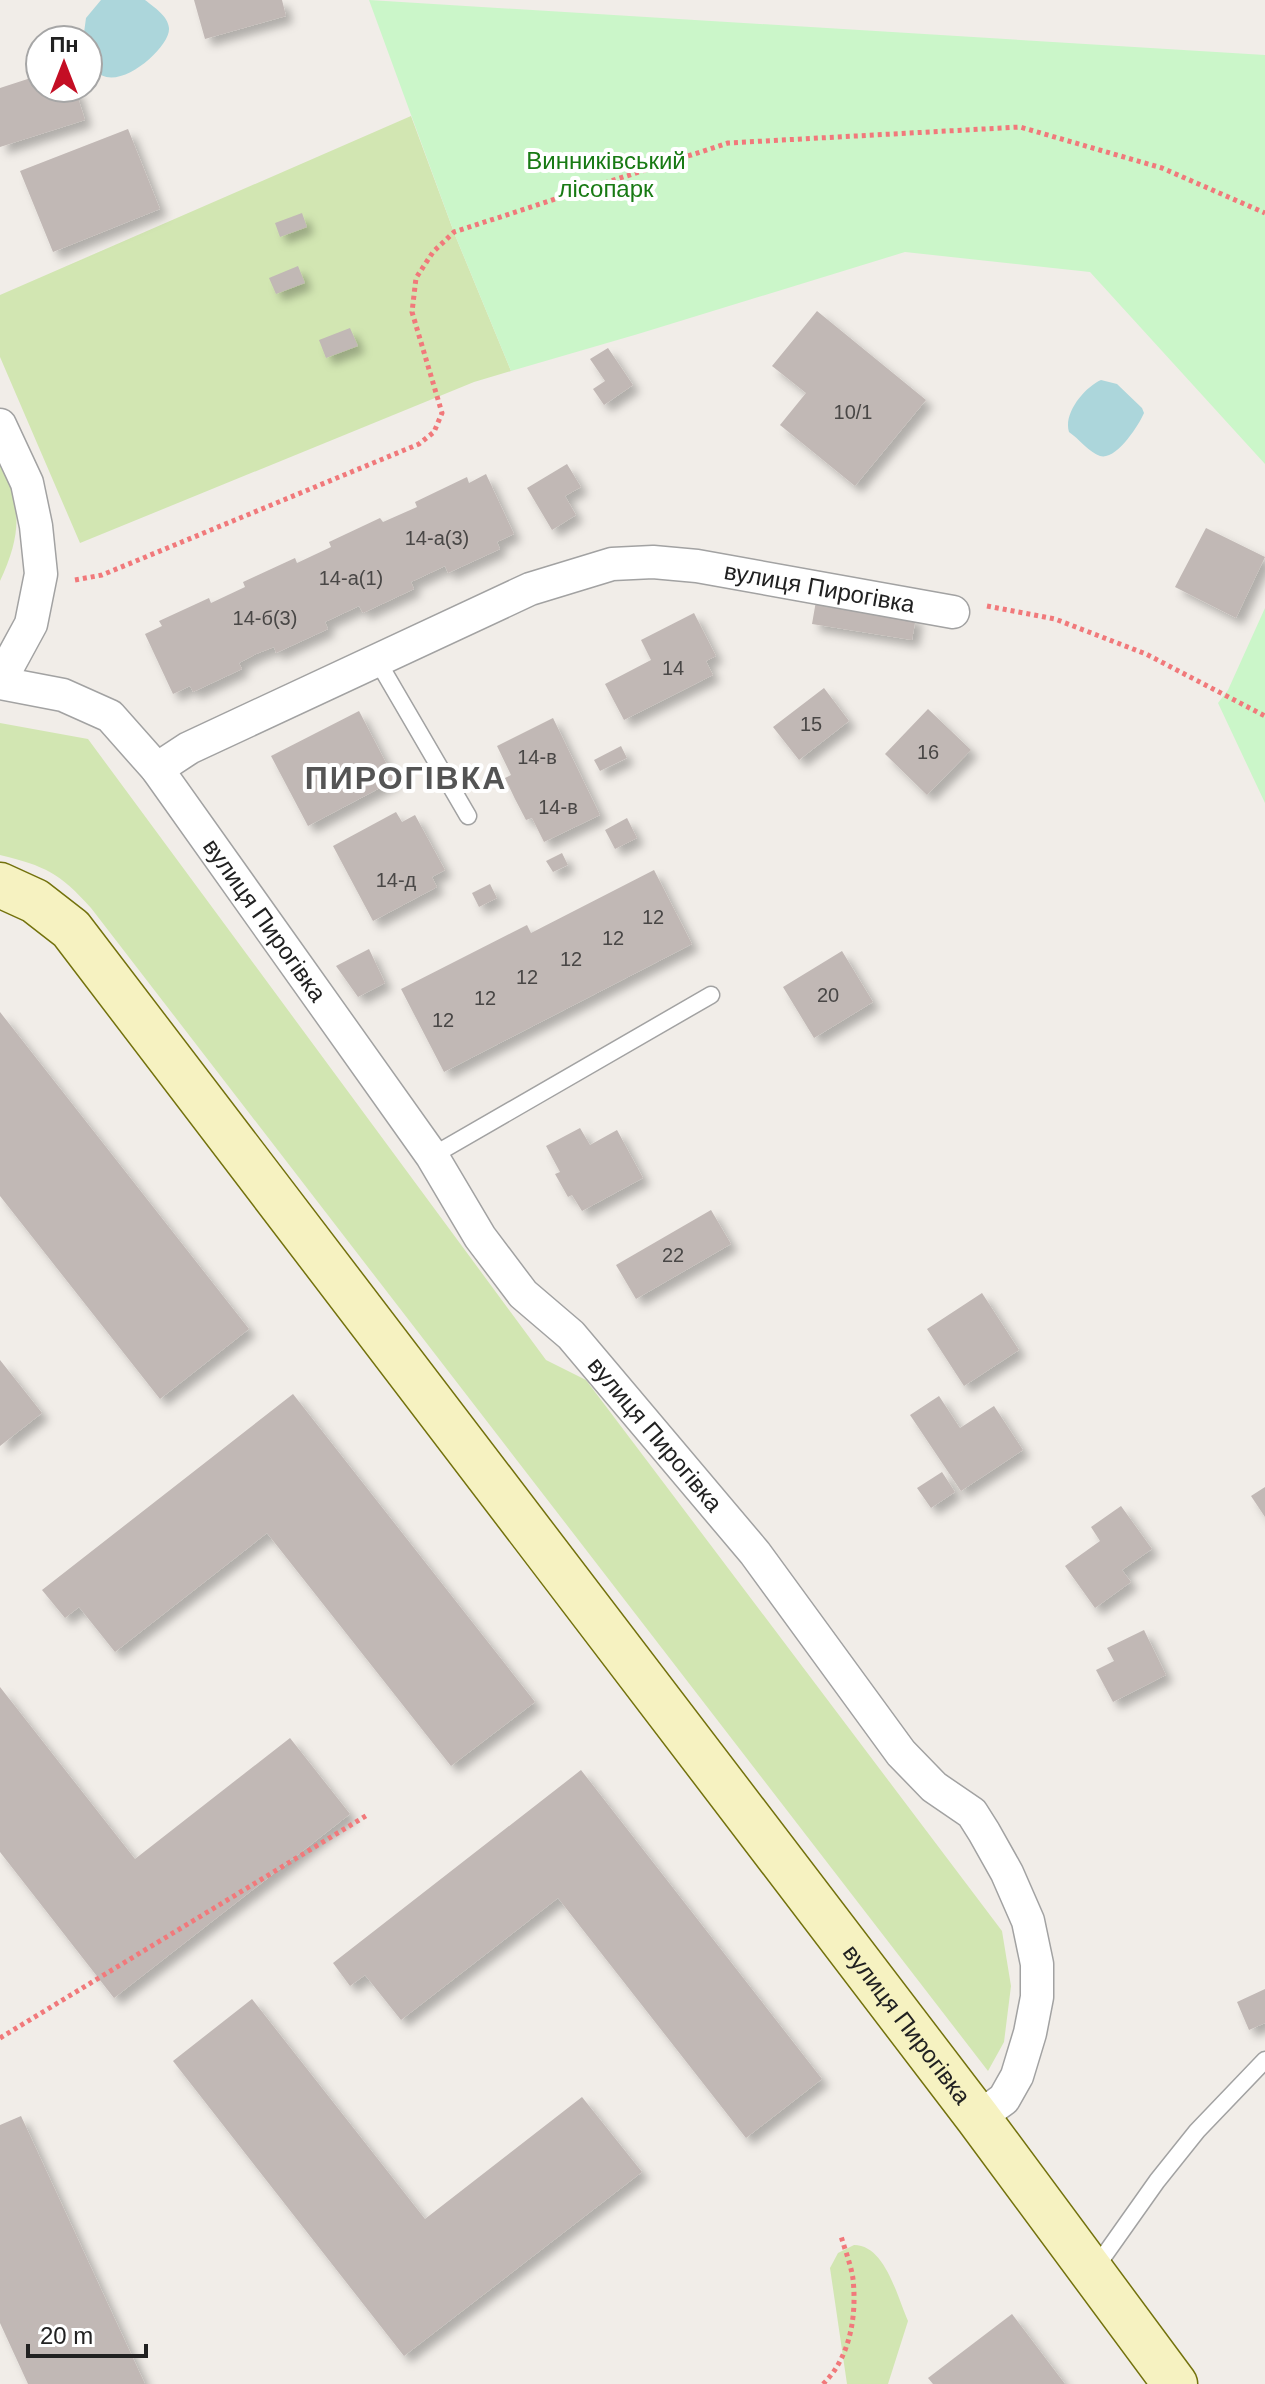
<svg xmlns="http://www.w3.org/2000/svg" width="1265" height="2384" font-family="Helvetica,sans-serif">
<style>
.grass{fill:#d2e6b2}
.park{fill:#cbf6c9}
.water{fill:#acd6db}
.building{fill:#c1b8b5;filter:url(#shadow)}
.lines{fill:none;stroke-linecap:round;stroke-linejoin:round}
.lane-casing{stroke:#a2a2a2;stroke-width:19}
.street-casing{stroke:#a2a2a2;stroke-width:35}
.secondary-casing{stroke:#73720d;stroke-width:47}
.path{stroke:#f1797b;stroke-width:5;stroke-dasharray:4 4;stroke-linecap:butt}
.lane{stroke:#fff;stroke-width:16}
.street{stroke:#fff;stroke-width:32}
.secondary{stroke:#f6f2c1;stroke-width:44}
.labels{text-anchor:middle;stroke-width:8;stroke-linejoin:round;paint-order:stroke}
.number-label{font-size:20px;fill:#494746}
.park-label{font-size:24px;fill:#187a14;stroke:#fff}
.street-label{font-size:24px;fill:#212121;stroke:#fff}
.district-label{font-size:32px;font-weight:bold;letter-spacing:2px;fill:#545454;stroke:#fff}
</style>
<defs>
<filter id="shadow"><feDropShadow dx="7" dy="7" stdDeviation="4" flood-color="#0004"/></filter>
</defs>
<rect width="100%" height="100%" fill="#f1ede8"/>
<!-- grass -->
<path class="grass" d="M411 116 455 235 511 371 474 382 80 543 0 357V295Z
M0 457C22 505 22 534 0 581Z
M0 723 88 739 546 1360 586 1380 1002 1931 1011 1986 1004 2042 988 2071 91 908C60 873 45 866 0 855Z
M854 2245C885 2245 897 2296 908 2321L888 2384H847L830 2268 838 2253Z"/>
<!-- park -->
<path class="park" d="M369 0 1265 55V464L1090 272 905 252 638 334 511 371 455 235Z
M1265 608V803L1218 703 1228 690Z"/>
<!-- water -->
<path class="water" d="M101 0H145C154 7 168 16 169 28 171 52 88 119 88 40H83L86 18Z
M1101 380 1117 384 1142 408 1144 413C1139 425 1116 461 1100 456 1090 453 1078 438 1069 432 1063 413 1085 387 1101 380Z"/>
<!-- building -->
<path class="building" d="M194 0H282L286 16 205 39Z
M40 75V88H75L85 120 0 147V88Z
M128 129 160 209 53 252 20 171Z
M302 213 307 227 280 237 275 223Z
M298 266 305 283 276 294 269 278Z
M817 311 926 400 855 486 780 425 806 393 772 366Z
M350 328 358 346 326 358 319 340Z
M608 348 633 385 604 405 593 389 605 381 590 359Z
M567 464 581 487 565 496 576 515 552 530 527 488Z
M486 474 514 534 497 542 500 549 448 573 445 566 411 582 414 589 363 613 359 606 325 622 328 629 276 653 274 647 256 654 239 663 242 669 193 692 190 686 173 694 145 634 162 626 159 621 209 598 211 603 245 587 243 582 295 558 297 563 331 547 329 542 380 518 383 522 417 507 415 502 467 477 469 483Z
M1206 528 1265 557 1236 618 1175 587Z
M816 601 916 617 912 640 812 624Z
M694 613 716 656 706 661 713 675 624 720 605 684 651 660 641 640Z
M824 688 849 721 799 760 773 727Z
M928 709 971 750 927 795 885 754Z
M359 711 395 780 308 826 271 756Z
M553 718 600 815 544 842 532 818 526 820 515 799 505 778 511 775 497 746Z
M621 746 627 758 600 771 594 760Z
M396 812 402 822 415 815 445 870 432 877 437 887 373 921 333 846Z
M627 818 637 838 615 849 605 830Z
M562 853 568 865 553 872 546 861Z
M654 870 692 944 444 1072 401 989 527 925 531 933Z
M490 884 497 898 479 907 472 893Z
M369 949 385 983 358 997 336 966Z
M842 951 873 1002 814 1038 783 987Z
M0 1012 249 1329 160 1399 0 1196Z
M580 1128 590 1145 617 1130 643 1178 582 1211 572 1195 568 1197 555 1174 560 1172 546 1146Z
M711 1210 731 1244 636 1299 616 1265Z
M982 1293 1019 1350 964 1386 927 1329Z
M0 1360 42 1413 0 1446Z
M293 1394 535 1702 451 1766 267 1533 115 1652 79 1607 65 1618 42 1590Z
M939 1396 960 1428 994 1406 1023 1450 961 1491 910 1415Z
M942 1472 955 1492 931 1508 917 1488Z
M1265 1487V1517L1251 1496Z
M1121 1506 1152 1549 1122 1570 1131 1582 1095 1608 1065 1566 1100 1541 1091 1527Z
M1144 1630 1166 1675 1113 1702 1096 1670 1114 1661 1107 1648Z
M0 1687 135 1859 290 1738 350 1814 114 1998 0 1852Z
M581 1770 822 2079 746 2138 558 1898 401 2020 365 1975 350 1986 333 1963Z
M1265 1989V2023L1249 2030 1237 2002Z
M252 1999 425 2219 582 2097 642 2172 404 2356 173 2061Z
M21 2116 95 2276 145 2384H28L0 2323V2125Z
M1012 2314 1065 2384H933L928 2378Z"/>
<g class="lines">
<!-- lane casing -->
<g class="lane-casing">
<path id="lane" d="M377 660 468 816
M432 1156 711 995
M1094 2270 1157 2181 1197 2131 1265 2060"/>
</g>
<!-- street casing -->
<g class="street-casing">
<g id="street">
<path d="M0 425 27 483 36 526 41 574 31 624 0 681"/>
<path id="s1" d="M0 683 63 695 110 716 157 769 432 1156 480 1237 523 1294 571 1335 755 1553 901 1753 934 1787 972 1813 984 1832 1007 1873 1028 1921 1037 1964V1997L1030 2033 1017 2076 1004 2099 978 2118"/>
<path id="s2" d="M157 769 189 748 530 589 612 564 653 562 697 566 953 612"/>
</g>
</g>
<!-- secondary casing -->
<g class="secondary-casing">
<g id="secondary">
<path id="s3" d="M0 885 35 901 71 929 978 2118 1175 2384"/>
</g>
</g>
<!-- path -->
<path class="path" d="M75 580 102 575 419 444 434 432 442 413 412 312 416 278 433 252 454 232 728 143 1020 127 1162 168 1265 213
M987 606 1055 619 1146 654 1265 716
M0 2038 369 1814
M823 2384C850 2358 857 2316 853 2279 851 2265 845 2250 841 2236"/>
<!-- lane -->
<use href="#lane" class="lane"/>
<!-- street -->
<use href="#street" class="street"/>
<!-- secondary -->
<use href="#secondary" class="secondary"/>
</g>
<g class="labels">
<!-- number labels -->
<g class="number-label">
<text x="853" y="419">10/1</text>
<text x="437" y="545">14-а(3)</text>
<text x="351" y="585">14-а(1)</text>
<text x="265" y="625">14-б(3)</text>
<text x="673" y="675">14</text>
<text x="811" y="731">15</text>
<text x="928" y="759">16</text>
<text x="537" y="764">14-в</text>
<text x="558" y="814">14-в</text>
<text x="396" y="887">14-д</text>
<text x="653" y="924">12</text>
<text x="613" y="945">12</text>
<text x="571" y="966">12</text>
<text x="527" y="984">12</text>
<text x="828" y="1002">20</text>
<text x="485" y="1005">12</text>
<text x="443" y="1027">12</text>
<text x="673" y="1262">22</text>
</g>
<!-- park labels -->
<g class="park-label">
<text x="606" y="169">Винниківський<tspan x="606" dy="28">лісопарк</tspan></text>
</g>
<!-- street labels -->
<g class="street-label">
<text dy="8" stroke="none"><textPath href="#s2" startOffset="710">вулиця Пирогівка</textPath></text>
<text dy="8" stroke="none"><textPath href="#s1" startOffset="372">вулиця Пирогівка</textPath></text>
<text dy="8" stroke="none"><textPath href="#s1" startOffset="1020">вулиця Пирогівка</textPath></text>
<text dy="8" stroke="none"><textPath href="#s3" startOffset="1462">вулиця Пирогівка</textPath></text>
</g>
<!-- district labels -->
<g class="district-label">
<text x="406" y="789">ПИРОГІВКА</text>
</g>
</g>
<!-- north arrow -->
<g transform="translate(64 64)"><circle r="38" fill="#ffffff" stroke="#a6a6a6" stroke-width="2"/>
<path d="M0-6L14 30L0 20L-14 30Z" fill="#c40e24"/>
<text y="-12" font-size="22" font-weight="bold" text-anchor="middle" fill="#212121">Пн</text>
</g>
<!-- scale -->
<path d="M28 2344v12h118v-12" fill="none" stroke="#212121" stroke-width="4"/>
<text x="40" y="2344" font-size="24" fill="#212121" stroke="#ffffff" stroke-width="6" paint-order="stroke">20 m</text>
</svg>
